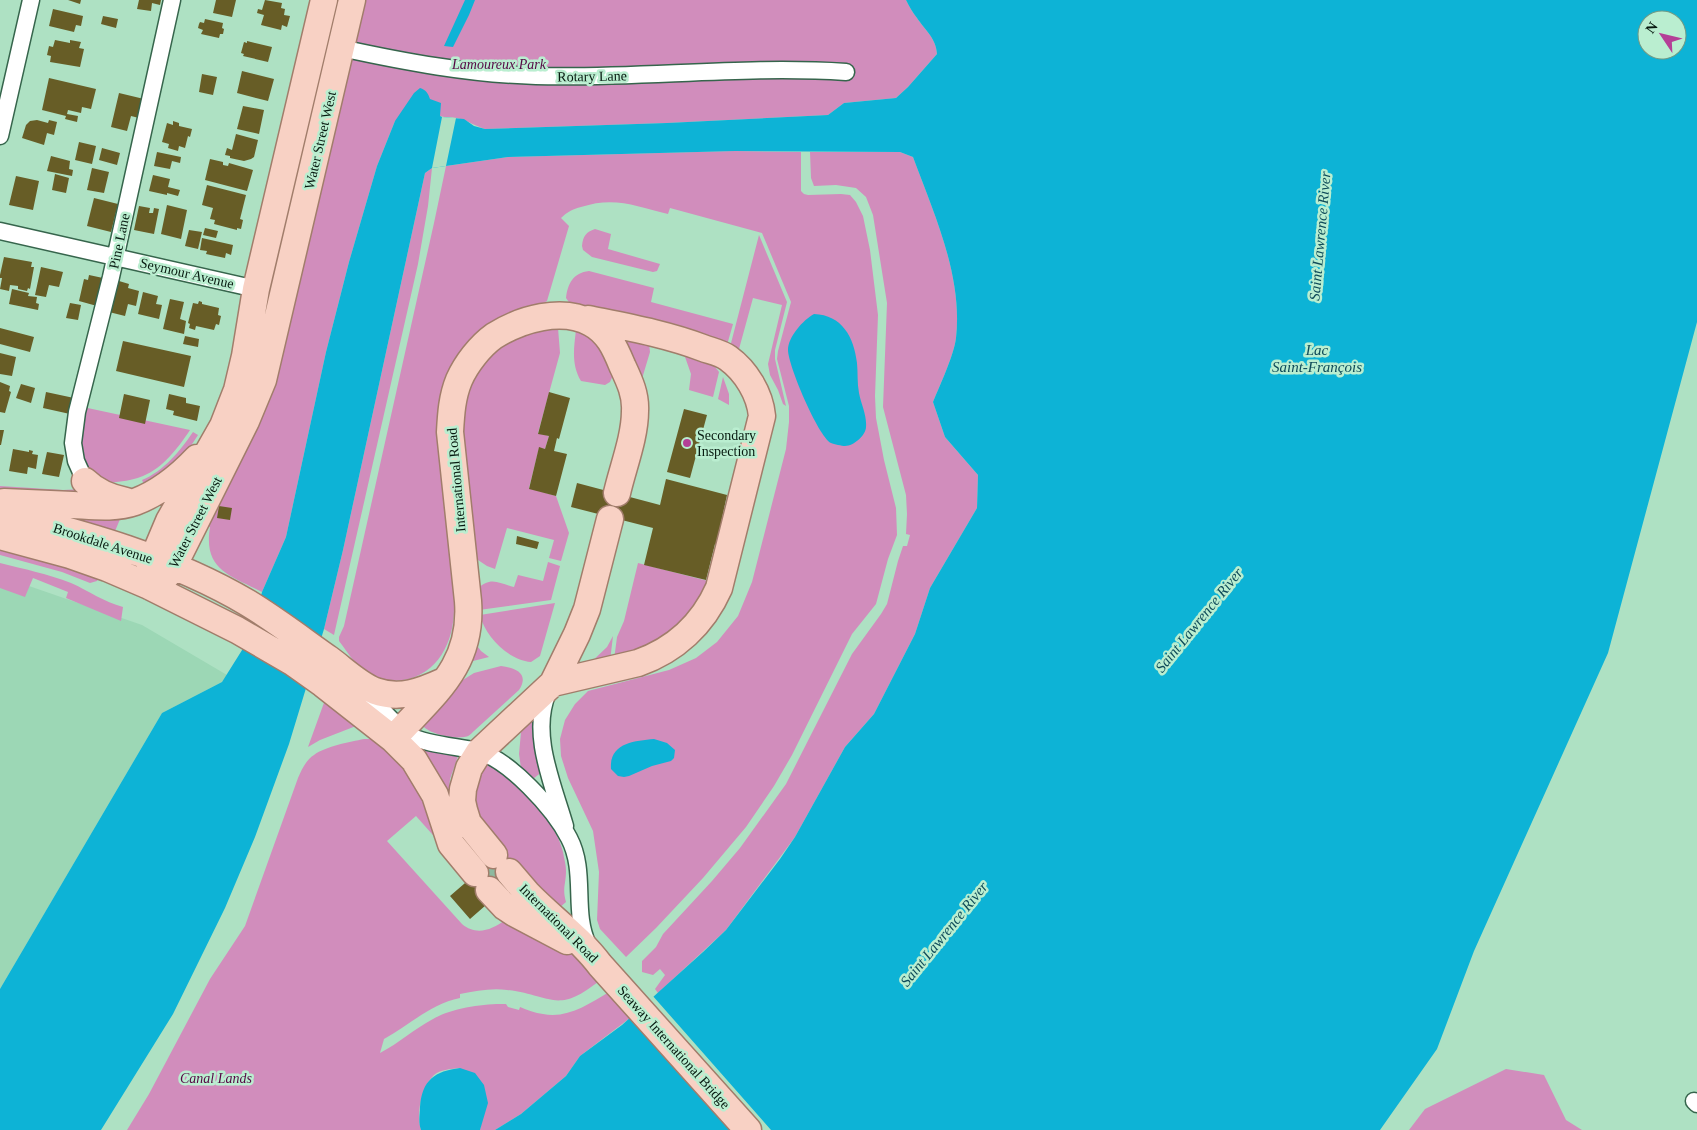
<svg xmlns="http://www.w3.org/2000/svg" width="1697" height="1130" font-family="'Times New Roman',serif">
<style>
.built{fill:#9cd7b5}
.green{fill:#d18dbc}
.water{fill:#0db3d6;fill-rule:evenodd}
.pier{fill:#aee1c3}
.building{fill:#675d26}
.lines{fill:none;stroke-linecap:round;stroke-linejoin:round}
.primary-tunnel{stroke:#8db99f;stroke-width:26;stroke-dasharray:26 13;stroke-linecap:butt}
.minor-casing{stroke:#36654c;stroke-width:19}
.primary-casing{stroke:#a17d6b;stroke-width:29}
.minor{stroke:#fff;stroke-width:16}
.primary{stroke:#f8d1c4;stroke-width:26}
.poi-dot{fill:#b43f97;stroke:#baeed0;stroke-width:2}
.labels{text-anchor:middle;stroke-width:5;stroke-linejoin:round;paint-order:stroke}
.park-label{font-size:14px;font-style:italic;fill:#540643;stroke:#baeed0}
.street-label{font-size:14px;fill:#071a10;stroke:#baeed0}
.poi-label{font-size:14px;fill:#071a10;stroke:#baeed0;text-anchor:start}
.water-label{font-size:15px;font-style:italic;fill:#0e4a59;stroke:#baeed0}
</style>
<rect width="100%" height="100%" fill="#aee1c3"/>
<!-- built -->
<path class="built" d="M0 576 142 625 227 675 222 682 162 713 0 989Z"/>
<!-- green -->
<path class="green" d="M361 0H906C909 6 913 13 917 18 925 30 936 38 937 54L908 87 896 98 844 103 828 115 667 123 485 129C475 126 467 120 457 118 451 117 446 118 440 116L395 121 377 166 349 262 326 352 286 537 262 592C230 575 203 570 210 527L203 524Z
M735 151 801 152V191L804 194 808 195 841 194 850 195 856 202 863 216 870 250 878 315 875 396 876 418 884 460 896 508 897 535 888 559 876 604 852 634 792 755 774 786 746 827 703 878 656 928 626 957 600 929 597 920 599 872 593 831 568 778 561 756 560 739 565 720 575 704 588 691 669 670 696 658 717 642 738 616 752 582 786 449 789 422V406L777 359 778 351 791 302 762 233 670 208 668 214C636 206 614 196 581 207 573 209 567 212 561 218L569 226 547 301 462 352 458 609H454C454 641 438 675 403 680 394 681 381 682 373 677 357 669 350 655 339 641V637L344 626 434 223 446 166 508 157Z
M810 152H900L913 157C934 214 963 276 956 338 954 355 940 385 933 402L945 437 978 475 977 508 930 588 915 634 874 714 845 747 795 837 726 930 658 993 655 989 665 975 660 969 653 975 642 972V961L656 947 663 934 712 881 740 848 786 784 852 654 881 614 887 604 898 561 903 546H907L910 535 906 534 907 514 906 495 883 407 887 303 873 215 866 197 856 188 836 185 814 186 811 178Z
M432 168 428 206 418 264 334 635 324 629 343 550 425 173Z
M595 229 611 234 608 249 660 264 657 271 653 272 592 257 583 250 582 246C583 236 586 232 595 229Z
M759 235 787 302 775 350V359L786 406 783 404 778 390 770 375 768 364 782 305 753 298 739 349 730 347Z
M589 271 654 288 651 302 733 324 727 345 571 305 566 298C568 283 573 273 589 271Z
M558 328 560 353 538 433 549 436 545 449 539 448 529 488 556 496 569 533 561 561 549 558 554 540 507 528 495 569 487 566 475 558 461 415 472 378 497 348 531 331Z
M576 330 595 336 614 373 610 382 605 385 581 381C571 364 574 348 576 330Z
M615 331 649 344 650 352 641 382Z
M684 354C697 358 711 359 719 372L713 397 689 390 691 374Z
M723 377 729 394V405L718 399Z
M83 407 190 430C178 448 163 468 143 476 129 482 112 482 97 484 77 465 81 432 83 407Z
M193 432 198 435 185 455 176 466 144 484 142 480C164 471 180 451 193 432Z
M0 486 63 490 83 489 91 496 0 491Z
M123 512 113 536 76 527 77 514Z
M0 549 20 553 99 577 97 581 90 583 62 572 0 555Z
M548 562 560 566 551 600 479 610 477 589C491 576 498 583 514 587L518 575 543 581Z
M0 563C24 569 48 574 71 583 89 591 104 602 123 607L121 621 66 598 68 592 33 578 25 597 0 588Z
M638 563 712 582 678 634 614 660 617 637 624 621Z
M555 603 540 656 531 662C508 660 485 636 480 615Z
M613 636 610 661 586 667 607 647Z
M475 643 481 651 489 657 469 662Z
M501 666C515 668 530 673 519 690L474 731C471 734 468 737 464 737 453 739 430 734 423 726L458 683 474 673Z
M325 700 356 726 320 740 308 747Z
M533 720H535L543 771 533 779 521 768 519 754 521 732 525 726Z
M364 739H376L415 776 448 852 416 816 387 841 462 924C476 936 492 930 505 920L568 947 599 981C557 1015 551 995 507 990 491 988 476 991 460 994V998C430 1004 410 1025 384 1039L380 1053C399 1043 414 1029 433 1019 451 1008 485 1003 506 1004L508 1007 519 1010 520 1007C527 1010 535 1013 543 1014 567 1019 589 1004 609 992L630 1018 580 1056 566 1076 521 1114 495 1130H480L482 1120 460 1068C452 1069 441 1069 434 1075 421 1087 416 1114 421 1130H127L149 1094 210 979 245 926 298 778C302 769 306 760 314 755 326 746 350 742 364 739Z
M425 748 456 754 458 756 450 779 448 799C443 779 433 765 419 749Z
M485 761C515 781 554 815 563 852 564 858 566 865 566 871 566 884 562 888 566 902L558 909C532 884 481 842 475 805 472 790 480 775 485 761Z
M1506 1069 1544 1075 1566 1120 1582 1130H1409L1425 1109Z"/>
<!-- water -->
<path class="water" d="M465 0H475L469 15 453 47 444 46Z
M906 0H1697V322L1608 653 1474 951 1437 1049 1380 1130H495L521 1114 566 1076 580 1056 622 1025 703 952 726 930 780 859 795 837 845 747 874 714 915 634 930 588 977 508 978 475 945 437 933 402C940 385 954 355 956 338 963 276 934 214 913 157L900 152 735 151 508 157 432 168 425 173 343 550 324 629 289 744 255 837 225 908 173 1014 101 1130H0V989L162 713 222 682 249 639 262 592 286 537 326 352 349 262 377 166 395 121 414 93 420 88C426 90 428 93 430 99L441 103 440 116 442 117 464 119 474 126 485 129 667 123 828 115 844 103 896 98 908 87 937 54C936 38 925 30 917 18 913 13 909 6 906 0ZM1647 20H1677V50H1647Z
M814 314C842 315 854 337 857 363 858 373 857 383 859 393 861 404 867 415 866 427 866 435 854 446 845 446 842 446 834 444 831 443 818 436 788 365 788 350 788 337 803 320 814 314Z
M654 739 667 743 675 750 674 758 671 761 652 766 629 776 624 777 618 776 611 769C609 743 634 741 654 739Z
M460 1068 475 1073 484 1085 488 1103 480 1130H421C418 1121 420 1115 420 1107 422 1080 435 1071 460 1068Z"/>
<!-- pier -->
<path class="pier" d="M442 117 456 118 446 166 432 168Z
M652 995 771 1130H730L629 1015Z"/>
<!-- building -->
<path class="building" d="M68 0H81L80 4Z
M139 0H161L160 5 152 3 151 11 137 9Z
M216 0H236L232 17 213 13Z
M265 0 282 3 281 8 285 9 284 15 290 16 287 27 282 25 281 30 261 25 264 15 257 13 258 9 262 10Z
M53 9 83 16 81 26 76 25 74 32 49 26Z
M103 16 118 19 116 28 101 24Z
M205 19 223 23 222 28 224 29 223 34H220L219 38 201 34 203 30 198 28 199 24 200 22 204 23Z
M55 40 70 43V40L81 42 79 48 84 49 80 67 50 62 51 56 47 55 49 46 53 47Z
M247 41 272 47 268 62 243 56 244 54 241 53 244 42 247 43Z
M242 71 274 79 268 101 237 93Z
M202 74 217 77 213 95 199 92Z
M49 78 96 89 91 109 82 107 81 113 68 110 67 114 78 116 77 122 65 119 66 116 42 110Z
M119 93 144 99 139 118 131 116 127 131 111 127Z
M243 106 264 110 259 134 237 129Z
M37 120 48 123 49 120 57 122 54 135 47 133 44 145 22 138 26 125 30 121Z
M173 121 179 123V126L192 129 190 137 188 136 185 148 179 146 178 151 168 148 169 144 162 142 167 123 173 125Z
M236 134 258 140 254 157 251 159 244 161 230 158V156L225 155 227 148 232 150Z
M79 142 96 146 92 164 75 160Z
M102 148 120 153 117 165 99 160Z
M157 152 181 157 180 163 172 161 170 169 154 166Z
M51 156 70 161 69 169 73 170 72 176 47 171Z
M210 159 223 162V165L228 166 229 163 253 170 247 191 205 180Z
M92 168 109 172 104 193 87 190Z
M55 174 69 178 66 193 52 190Z
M153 175 170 179 168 187 180 190 178 196 167 193V195L149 191Z
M16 176 39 181 33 210 9 205Z
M207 185 246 195 240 219 243 220 241 229 237 228V230L214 224 215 220 210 219 213 208 202 205Z
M94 198 118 204 111 232 87 226Z
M167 205 187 210 181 239 161 234Z
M139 206 150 208 149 213H153L154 208 159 209 154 234 134 230Z
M205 228 218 231 216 238 203 235Z
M189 230 202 232 198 249 185 246Z
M202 238 233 245 231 255 226 253 225 258 206 254 207 251 200 250Z
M4 257 32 262 31 267H34L30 289 28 288 27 291 18 289V286L10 285 9 291 0 289 2 278H0V275Z
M41 267 63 272 59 287 49 285 46 297 35 295Z
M89 275 103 278 97 306 79 301 84 279 88 280Z
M119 281 129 284 128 288 139 291 136 306 128 304 125 316 109 312 116 285H118Z
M12 289 29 293 28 296 37 297 36 303 39 304 38 310 9 304Z
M143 292 158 296 156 304 162 305 159 319 138 314Z
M170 299 184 302 180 319 186 321 184 334 163 329Z
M199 301 202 302V304L219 308 218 315 221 316 219 325 216 324 214 330 196 326 195 330 189 328 190 324 188 323 193 303 198 304Z
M70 303 81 305 78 320 66 318Z
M0 328 34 337 30 352 0 344Z
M185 336 199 339 198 347 183 344Z
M123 341 191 356 184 387 116 371Z
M0 353 16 357 12 376 0 374Z
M0 382 10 386 9 391 11 392 5 413 0 412Z
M21 384 35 388 31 403 16 398Z
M46 392 74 398 70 414 43 408Z
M549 392 570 398 559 439 557 438 554 451 567 454 556 496 529 489 539 447 545 449 549 436 538 434Z
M124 394 150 400 145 424 119 418Z
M169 394 186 398V403L200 406 197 421 173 415 174 411 166 409Z
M684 409 707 415 690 478 667 472Z
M0 430H4L1 445H0Z
M13 449 29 452V450L33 451 32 454 38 455 36 469 28 467 27 474 9 471Z
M47 452 64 455 59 477 42 474Z
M666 479 727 495 721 523H723L717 545 715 544 706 580 644 565 653 528 571 507 577 483 660 505Z
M219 506 232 508 230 520 217 518Z
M517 536 539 542 537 549 516 544Z
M501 852 514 866 479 897 486 905 470 919 450 896Z"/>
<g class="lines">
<!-- primary-tunnel -->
<path class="primary-tunnel" d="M486 864 499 880"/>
<!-- minor casing -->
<g class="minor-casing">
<path id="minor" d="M341 48C405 62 470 74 536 76 639 79 743 65 846 72
M0 136 31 0
M0 231 256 289
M85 481 76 461 73 443 77 412 111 277 172 0
M362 688C378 704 391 723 411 736 424 744 461 747 477 751 509 759 554 809 569 838 587 872 572 911 588 945
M548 692C530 734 553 784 565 826
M1694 1101 1697 1104"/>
</g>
<!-- primary casing -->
<g class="primary-casing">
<path id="primary" d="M85 481C96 492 111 498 126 501
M4 502C27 503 50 504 73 505 93 506 115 509 135 502 159 493 180 476 197 458
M0 513C85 534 172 558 248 603 276 620 302 640 329 659 344 670 358 684 375 691 400 700 422 691 444 681
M0 536 70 555 107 568 149 586 237 630 292 662 323 684 393 739 414 760 435 795 451 844 475 873
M149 586 163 580 173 567 246 421 263 380 352 0
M149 586V575L150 566 169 521 223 426 237 390 245 356 256 289 324 0
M553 683 638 663C675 650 703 624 719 588L762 416C760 394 746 371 728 358 721 353 711 351 703 348 666 334 627 327 588 319
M393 739C433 694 473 667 468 601L450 432C451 414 452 397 459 380 466 364 480 346 494 336 521 319 562 307 591 323 608 332 615 348 622 365 629 380 636 394 635 411 635 437 623 467 617 493
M494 855 468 823 464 810 462 801 463 789 469 768 479 752 553 683 577 634 587 609 610 519
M509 872C515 879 521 886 527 893 551 918 579 937 600 965L748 1130
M489 890 505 907 514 913 567 941"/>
</g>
<!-- minor -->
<use href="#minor" class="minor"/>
<!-- primary -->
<use href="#primary" class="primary"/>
</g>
<!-- markers -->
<circle class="poi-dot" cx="687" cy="443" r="5"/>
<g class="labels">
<!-- park labels -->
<g class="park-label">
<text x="499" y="69">Lamoureux Park</text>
<text x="216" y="1083">Canal Lands</text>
</g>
<!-- street labels -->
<g class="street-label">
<text transform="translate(592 76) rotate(-1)" y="5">Rotary Lane</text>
<text transform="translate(320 140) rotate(-77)" y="5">Water Street West</text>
<text transform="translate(119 241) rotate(-78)" y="5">Pine Lane</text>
<text transform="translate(187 273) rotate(13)" y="5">Seymour Avenue</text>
<text transform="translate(456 480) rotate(-95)" y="5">International Road</text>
<text transform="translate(195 522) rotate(-63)" y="5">Water Street West</text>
<text transform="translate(103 543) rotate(18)" y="5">Brookdale Avenue</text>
<text transform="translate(559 923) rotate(45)" y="5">International Road</text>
<text transform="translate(674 1047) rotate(48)" y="5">Seaway International Bridge</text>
</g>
<!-- poi labels -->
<g class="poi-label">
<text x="697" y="440">Secondary<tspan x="697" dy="16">Inspection</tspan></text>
</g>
<!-- water labels -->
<g class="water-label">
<text transform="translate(1320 236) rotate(-85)" y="5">Saint Lawrence River</text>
<text x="1317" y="355">Lac<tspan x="1317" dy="17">Saint-François</tspan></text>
<text transform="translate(1199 620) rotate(-51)" y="5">Saint Lawrence River</text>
<text transform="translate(944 934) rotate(-51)" y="5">Saint Lawrence River</text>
</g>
</g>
<!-- north arrow -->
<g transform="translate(1662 35) rotate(305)"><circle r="24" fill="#baeed0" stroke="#729983"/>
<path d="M0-4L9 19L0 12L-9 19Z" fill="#b43f97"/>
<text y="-8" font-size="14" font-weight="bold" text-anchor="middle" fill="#071a10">N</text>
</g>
</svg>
